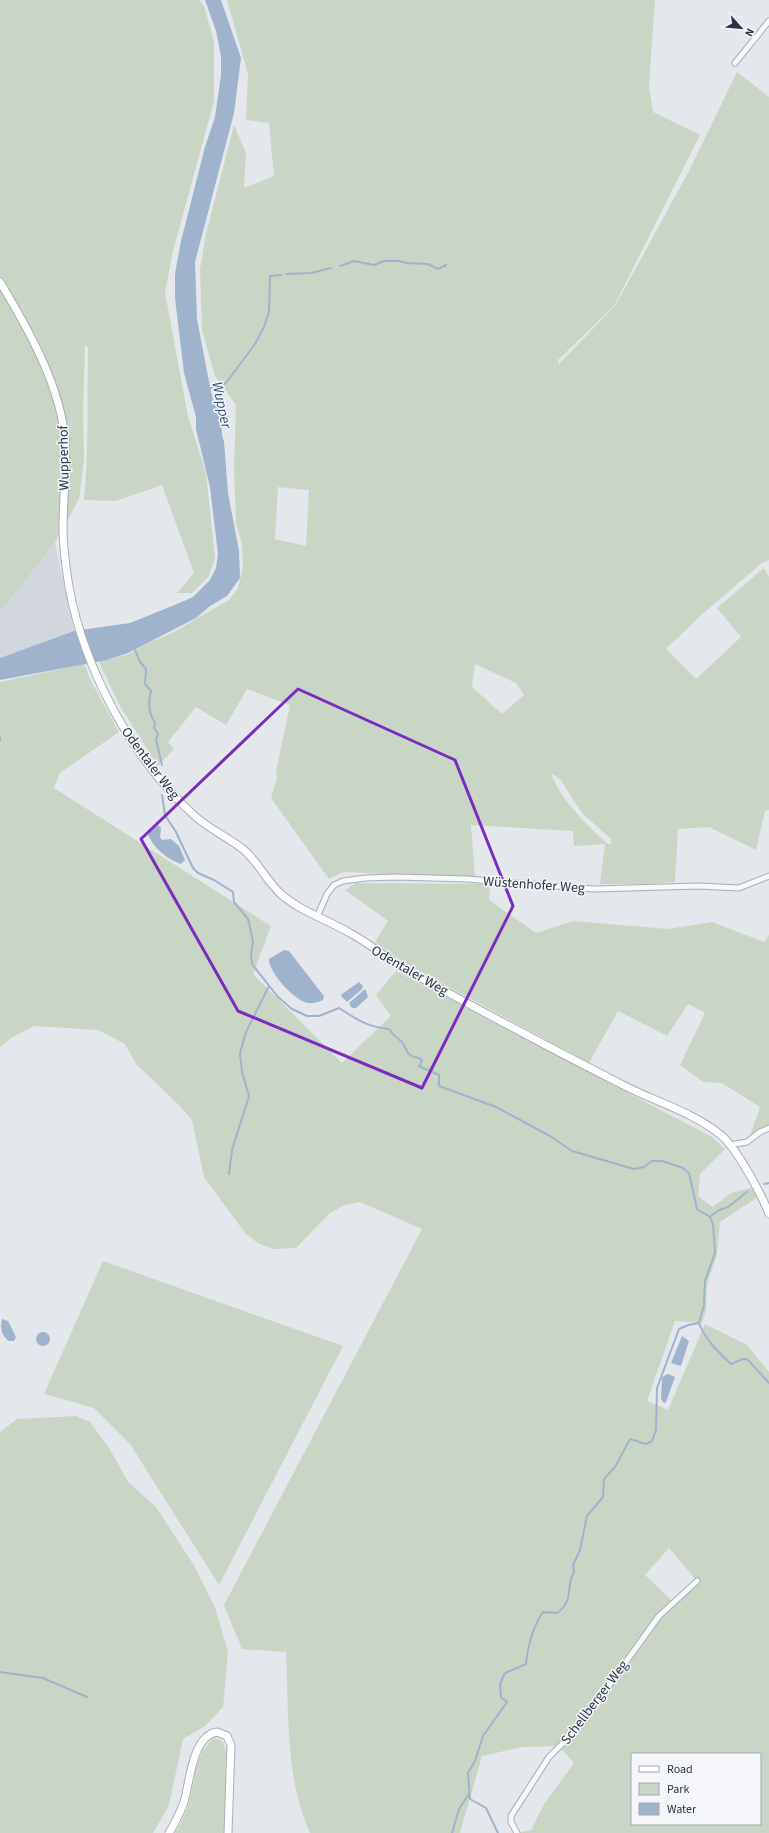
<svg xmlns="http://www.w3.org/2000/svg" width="769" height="1833" font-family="'Source Sans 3',sans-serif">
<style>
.built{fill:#d2d6de}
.green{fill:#c9d6c5;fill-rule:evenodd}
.water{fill:#9fb4cc}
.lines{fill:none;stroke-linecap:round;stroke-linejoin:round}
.stream{stroke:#9fb4cc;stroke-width:2}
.street-casing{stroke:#a9aeb7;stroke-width:7}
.secondary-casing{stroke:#a9aeb7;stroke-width:9}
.street{stroke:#f7f8fa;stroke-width:5}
.secondary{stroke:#fff;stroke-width:7}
.marked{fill:none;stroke:#7b2cbf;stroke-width:3;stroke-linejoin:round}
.labels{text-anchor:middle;stroke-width:3;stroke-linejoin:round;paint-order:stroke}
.street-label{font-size:14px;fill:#2b3445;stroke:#f4f6f9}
.water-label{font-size:15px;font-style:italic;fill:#34527a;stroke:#f4f6f9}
</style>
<rect width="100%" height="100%" fill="#e4e7ec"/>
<!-- built -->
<path class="built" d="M55 543 74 631 0 658V612Z"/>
<!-- green -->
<path class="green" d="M0 0H199L204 6 214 41V101L173 251 165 292 188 417 206 473 215 558 209 576 192 593H177L194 573 162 485 116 501 84 500C89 449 87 398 88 347L85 345 83 414 84 459 79 499 55 543 0 612Z
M227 0H655L649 86 653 112 700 135 614 306 558 360 559 364 615 306 689 171 737 72 769 97V560L762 563 700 616 666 649 696 679 741 637 717 608 764 568 769 577V810L765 811 756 850 709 827 678 829 675 882 647 884H600L605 844 574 846 573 831 471 825 475 878 343 872 329 879 271 798 277 778 276 772 290 705 247 689 226 725 196 707 168 742 174 749 158 766 120 706 99 662 129 654 148 643 174 632 229 600 238 588 243 567 242 544 236 524 234 468 236 405 215 376 202 330 200 269 206 234 234 125 246 153 244 188 274 176 269 123 246 120 248 74ZM278 487 309 490 306 546 275 539ZM475 664 516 683 524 695 502 714 472 687ZM551 773 560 779 582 813 611 839V844H608C586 824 561 801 551 773Z
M84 664 93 685 119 732 60 773 54 788 271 926 253 974 342 1063 391 1016 376 995 396 971 712 1137 725 1149 700 1174 698 1196 713 1207 731 1193 754 1187 758 1197 720 1222 717 1255 707 1284 706 1310 702 1323 675 1321 647 1401 668 1410 705 1324 747 1345 769 1372V1833H518L531 1830 544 1804 574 1763 559 1747 574 1722 558 1746 523 1747 482 1756 460 1833H310C285 1778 289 1712 286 1652L242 1649 224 1605 422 1229 360 1202 345 1205 330 1213 296 1248 274 1249 259 1244 245 1233 204 1177 192 1120 180 1106 136 1064 125 1044 98 1030 34 1026 11 1038 0 1047V682ZM669 1548 696 1580 673 1602 645 1575ZM632 1754H760V1824H632Z
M356 883 490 884 489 900 536 933 573 921 668 929 712 922 764 942 769 935V1131L751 1138 750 1135 760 1107 722 1083 703 1082 680 1065 705 1013 688 1004 667 1036 618 1011 589 1063 403 962 375 942 388 921 345 890Z
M103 1261 343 1346 219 1585 130 1444 94 1408 44 1394Z
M76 1416 90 1422 109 1448 128 1482 156 1507 195 1567 215 1607 228 1652 223 1707 205 1726 183 1739 169 1805 153 1833H0V1432L17 1419Z
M213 1739H219L224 1744 226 1753 224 1833H175C181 1823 187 1810 190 1799 195 1778 195 1754 213 1739Z"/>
<!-- water -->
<path class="water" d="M205 0H221L241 58 234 113 195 262 197 319 211 392 214 403C227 412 218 429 224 441L228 493 239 551 240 578 227 596 210 606 196 618 128 653 107 660 0 680V658L74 631 130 623 177 604 193 597 210 580 216 568 218 554 210 487 196 429V417L184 373 175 298V274L181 241 205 147 215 117 221 75V56L216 31Z
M158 825 161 828 160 837 162 840 171 839 179 846 185 860 181 864C167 859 152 847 147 832Z
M284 950 289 951 320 991 324 996 323 1000C318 1002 313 1004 308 1003 295 1001 268 972 269 959Z
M359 982 363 986 362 989 347 1002 341 996 342 994Z
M364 990H366L368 997 356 1008H352L349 1003Z
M2 1319 8 1321 16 1337 14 1341H9C1 1336 0 1327 2 1319Z
M36 1339a7 7 0 1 1 14 0a7 7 0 1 1-14 0Z
M682 1336 689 1341 681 1366 671 1363Z
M668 1374 675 1377 666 1402 664 1403 661 1399 662 1377Z"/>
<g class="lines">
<!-- stream -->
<path class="stream" d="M340 266 354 261 374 265 384 261H399L407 263 428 264 438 269 446 265
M287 274 311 273 331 268
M209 389 226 383 255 344 264 327 269 311 270 276 281 275
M134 647 140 662 146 669 145 684 151 691C148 702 149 714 155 723L154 728 158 734 156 740 162 765
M0 737V741
M162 795 165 815 176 832 193 868 198 873 214 880 233 892 234 902 248 919 253 941 251 954 252 964 278 997 292 1009 307 1016H319L339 1008C358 1020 367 1027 389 1029 393 1035 396 1037 401 1041 408 1048 404 1056 419 1058L422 1061 419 1066 439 1075V1086L496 1107 550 1136 572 1151 634 1169 644 1167 652 1161H662L683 1168 689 1173 697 1209 710 1217 713 1224 715 1253 705 1281 704 1305 699 1323 688 1325 679 1329 657 1388 656 1430 652 1441 646 1444 630 1439 615 1467 604 1479 603 1497 587 1516 580 1550 573 1565 574 1572C565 1587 575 1600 557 1613L543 1612C532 1628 528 1645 526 1664L505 1673 500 1684 501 1697 507 1702 483 1736 475 1761 468 1773 470 1799 486 1808 498 1833
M229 1174 232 1150 249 1096 242 1072 240 1053 246 1032 269 986
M764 1184 769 1183
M710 1217 719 1210 728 1207 747 1192
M699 1323C705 1339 718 1352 731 1364L743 1359H747L769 1383
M0 1672 43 1678 87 1697
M452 1833 459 1809 469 1794"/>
<!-- street casing -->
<g class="street-casing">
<path id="street" d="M735 63 769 21
M317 917 327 894 334 885 343 881 365 878 397 877 467 879 594 889 699 886 739 888 769 876
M729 1145 747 1142 760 1132 769 1128
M517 1833 511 1822V1816L549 1757 579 1727 659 1616 697 1581"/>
</g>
<!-- secondary casing -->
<g class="secondary-casing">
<path id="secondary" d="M0 282C27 327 56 378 64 430 68 462 63 496 63 528 63 547 66 568 69 587 84 669 133 761 196 817 211 830 229 838 244 850 259 863 267 882 282 895 302 912 328 920 350 933 371 944 389 961 410 972 481 1011 552 1049 623 1085 655 1102 694 1112 722 1136 737 1149 762 1195 769 1214
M169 1833C175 1823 180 1813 184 1802 190 1782 192 1736 217 1732L227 1736 231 1745 228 1833"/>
</g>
<!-- street -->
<use href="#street" class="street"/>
<!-- secondary -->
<use href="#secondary" class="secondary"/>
</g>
<!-- marked area -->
<path class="marked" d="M298 689 455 760 513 906 422 1088 238 1011 141 839Z"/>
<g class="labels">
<!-- street labels -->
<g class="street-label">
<text transform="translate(63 458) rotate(-91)" y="5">Wupperhof</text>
<text transform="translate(151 763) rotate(53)" y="5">Odentaler Weg</text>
<text transform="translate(534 884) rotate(4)" y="5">Wüstenhofer Weg</text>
<text transform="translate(410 970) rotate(30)" y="5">Odentaler Weg</text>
<text transform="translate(594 1702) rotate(-53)" y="5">Schellberger Weg</text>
</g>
<!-- water labels -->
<g class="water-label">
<text transform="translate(222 405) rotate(78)" y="5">Wupper</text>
</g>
</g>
<!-- legend -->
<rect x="631" y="1753" width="130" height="72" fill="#f4f6f9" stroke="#a4a8b1"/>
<rect x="639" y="1766" width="20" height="6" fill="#ffffff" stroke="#a4a8b1"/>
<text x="667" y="1773" font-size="12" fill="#2b3445">Road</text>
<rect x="639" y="1783" width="20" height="12" fill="#c9d6c5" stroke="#a4a8b1"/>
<text x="667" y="1793" font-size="12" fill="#2b3445">Park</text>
<rect x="639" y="1803" width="20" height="12" fill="#9fb4cc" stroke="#a4a8b1"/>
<text x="667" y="1813" font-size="12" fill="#2b3445">Water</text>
<!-- north arrow -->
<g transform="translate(741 28) rotate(117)" stroke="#f4f6f9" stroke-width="3" paint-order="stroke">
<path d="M0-3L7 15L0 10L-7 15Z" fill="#2b3445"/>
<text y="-6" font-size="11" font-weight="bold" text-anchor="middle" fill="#2b3445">N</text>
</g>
</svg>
